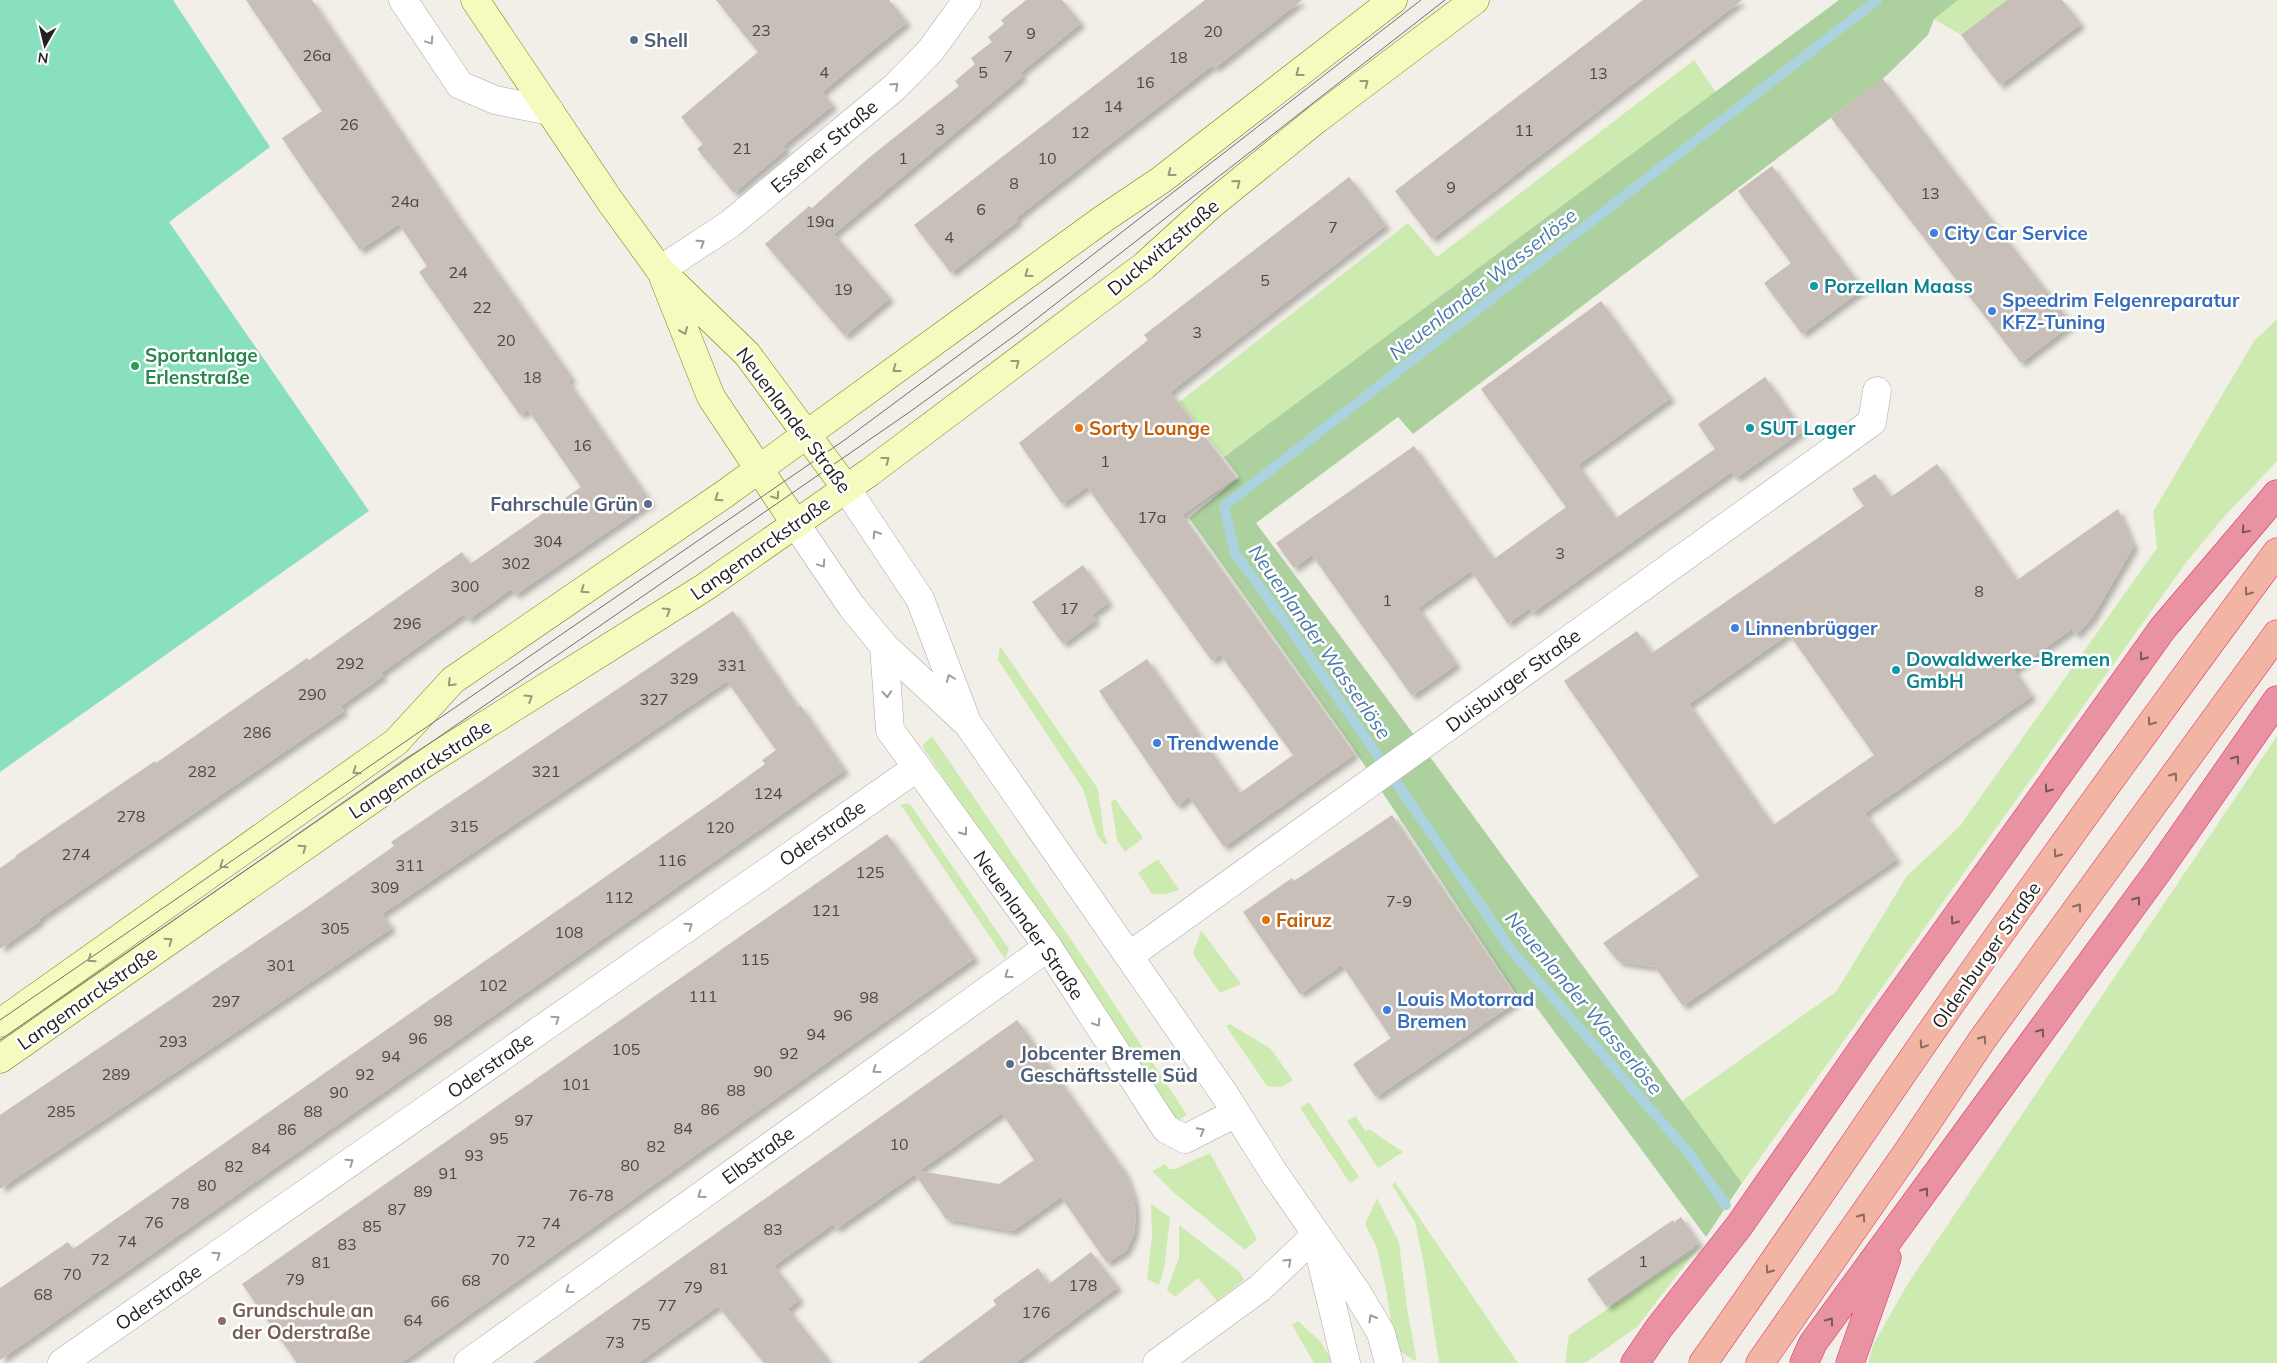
<svg xmlns="http://www.w3.org/2000/svg" width="2277" height="1363" font-family="Mulish,sans-serif">
<style>
.grass{fill:#cdebb0}
.forest{fill:#add19e}
.pitch{fill:#88e0be}
.lines{fill:none;stroke-linecap:round;stroke-linejoin:round}
.stream{stroke:#aad3df;stroke-width:10}
.building{fill:#c7bfb8;fill-rule:evenodd;filter:url(#shadow)}
.minor-casing{stroke:#a9a9a9;stroke-width:29}
.tertiary-casing{stroke:#a9a9a9;stroke-width:29}
.secondary-casing{stroke:#707d05;stroke-width:29}
.trunk-casing{stroke:#dc2a67;stroke-width:29}
.motorway-casing{stroke:#dc2a67;stroke-width:29}
.minor{stroke:#fff;stroke-width:28}
.tertiary{stroke:#fff;stroke-width:28}
.secondary{stroke:#f7fabf;stroke-width:28}
.trunk{stroke:#f2b4a3;stroke-width:28}
.motorway{stroke:#e892a2;stroke-width:28}
.tram{stroke:#707070;stroke-width:1}
.oneway{stroke:#9c9c9c}
.oneway2{stroke:#979978}
.oneway3{stroke:#7b545c}
.oneway4{stroke:#8a6b62}
.service-dot{fill:#5c6f8a;stroke:#fff;stroke-width:2}
.shop-dot{fill:#3f7fe0;stroke:#fff;stroke-width:2}
.culture-dot{fill:#0f9aa8;stroke:#fff;stroke-width:2}
.leisure-dot{fill:#2e9e5b;stroke:#fff;stroke-width:2}
.food-dot{fill:#e8710a;stroke:#fff;stroke-width:2}
.education-dot{fill:#8d6e63;stroke:#fff;stroke-width:2}
.labels{text-anchor:middle;stroke-width:5;stroke-linejoin:round;paint-order:stroke}
.number-label{font-size:16px;fill:#4b4948}
.service-label{font-size:19px;font-weight:bold;fill:#4e5e75;stroke:#fff;text-anchor:start}
.street-label{font-size:19px;fill:#222;stroke:#fff}
.shop-label{font-size:19px;font-weight:bold;fill:#366cbe;stroke:#fff;text-anchor:start}
.culture-label{font-size:19px;font-weight:bold;fill:#0d838f;stroke:#fff;text-anchor:start}
.leisure-label{font-size:19px;font-weight:bold;fill:#27864d;stroke:#fff;text-anchor:start}
.food-label{font-size:19px;font-weight:bold;fill:#c56008;stroke:#fff;text-anchor:start}
.education-label{font-size:19px;font-weight:bold;fill:#785e54;stroke:#fff;text-anchor:start}
.water-label{font-size:20px;font-style:italic;fill:#4a7aab;stroke:#fff}
</style>
<defs>
<filter id="shadow"><feDropShadow dx="4.5" dy="4.5" stdDeviation="2.5" flood-color="#0004"/></filter>
</defs>
<rect width="100%" height="100%" fill="#f2efe9"/>
<!-- grass -->
<path class="grass" d="M1958 0H2007L1961 35 1934 19Z
M1694 60 1716 92 1224 457 1179 402 1408 223 1437 257Z
M2277 319V461L2223 518 2188 560 1742 1183 1682 1101 1836 992 1907 876 1960 826 2157 548 2153 512 2254 341Z
M1000 646 1098 789 1104 835 1108 843 1105 845 1097 835 1083 789 998 660Z
M932 736 1095 975 1187 1115 1175 1122 922 746Z
M2277 736V1363H1868L1873 1345 1907 1285Z
M1115 799 1143 838 1125 852 1117 840 1111 802Z
M900 804H910L1009 949 1005 959Z
M1158 859 1179 890 1166 894H1152L1138 873Z
M1201 930 1241 984 1220 993 1193 954Z
M1230 1024 1271 1049 1293 1080 1281 1087 1267 1086 1226 1026Z
M1309 1102 1359 1177 1350 1183 1300 1108Z
M1356 1116 1365 1131 1369 1129 1403 1152 1378 1168 1347 1121Z
M1210 1153 1257 1239 1245 1250 1174 1193 1152 1171 1165 1164 1169 1169H1175Z
M1395 1182 1518 1363H1439L1423 1259 1415 1222 1392 1185Z
M1377 1198 1399 1242 1407 1308 1417 1362 1395 1348 1387 1295 1377 1248 1365 1224Z
M1151 1204 1170 1217 1164 1269 1159 1285 1147 1279 1152 1237Z
M1179 1225 1240 1272 1244 1280 1217 1301 1198 1278 1175 1297 1167 1290 1179 1258Z
M1698 1248 1637 1327 1585 1363H1565L1569 1335Z
M1298 1321 1320 1341 1334 1363H1314L1292 1325Z"/>
<!-- forest -->
<path class="forest" d="M1839 0H1958L1934 19 1928 35 1886 76 1413 434 1398 417 1256 523 1403 720 1742 1183 1706 1237 1528 996 1520 1000 1351 745 1189 518 1239 477 1224 457Z"/>
<!-- pitch -->
<path class="pitch" d="M0 0H173L270 147 169 222 369 511 0 772Z"/>
<g class="lines">
<!-- stream -->
<path class="stream" d="M1726 1205 1688 1152 1512 951 1301 644 1235 553 1224 506 1877 0"/>
</g>
<!-- building -->
<path class="building" d="M246 0H312L455 212 572 378 568 381 651 502 515 595 511 589 468 620 464 614 381 673 383 676 341 706 344 711 39 919 40 921 0 949V868L16 857 15 856 155 761 156 763 307 658 309 660 462 552 470 564 581 487 528 410 520 415 419 272 427 266 399 224 360 250 309 178 282 138 322 111Z
M716 0H889L907 22 822 92 833 105 783 146 786 149 734 193 697 149 703 144 681 117 758 52Z
M1026 0H1062L1081 23 1020 73 1023 76 834 234 890 298 845 336 765 244 809 206 812 208 871 156 959 86 955 81 975 64 971 58 992 42 988 37 1004 24 1001 20Z
M1205 0H1302L1215 68 1213 65 1114 141 1016 218 1018 221 951 273 914 225Z
M1643 0H1742L1432 239 1395 191Z
M2007 0H2062L2081 24 2000 85 1961 35Z
M1882 78 2072 324 2021 363 1831 118Z
M1772 166 1863 289 1802 334 1764 283 1791 263 1738 191Z
M1349 177 1386 225 1170 392 1236 477 1182 515 1355 754 1224 847 1189 797 1177 806 1099 691 1147 659 1240 793 1293 755 1220 654 1212 661 1087 487 1062 504 1019 443 1148 340 1144 335Z
M1601 301 1671 398 1578 465 1616 518 1715 449 1698 424 1765 377 1803 431 1736 478 1731 472 1532 613 1529 608 1508 624 1471 571 1418 608 1457 664 1412 696 1312 555 1294 568 1276 543 1414 446 1494 559 1566 507 1481 389Z
M1937 464 2017 580 2118 509 2134 546 2092 618 2076 635 2072 629 2014 670 2032 696 1865 813 1897 859 1683 1006 1655 967 1619 962 1603 943 1699 876 1564 681 1637 631 1652 653 1864 506 1852 489 1875 474 1891 497ZM1789 634 1874 755 1773 825 1689 704Z
M1083 565 1109 602 1092 615 1096 620 1063 644 1032 602Z
M733 611 798 707 800 705 845 770 0 1360V1288L68 1242 73 1249 718 798 765 764 762 760 776 750 727 681 382 914 392 928 0 1189V1115L303 910 394 846 391 842Z
M1392 815 1519 1000 1376 1097 1353 1064 1391 1038 1342 965 1300 994 1243 912 1292 878 1294 881Z
M887 834 975 958 401 1363H297L242 1284Z
M1017 1020 1125 1172 1134 1197 1136 1215 1134 1234 1126 1251 1107 1263 1061 1197 1013 1231 946 1219 915 1174 836 1229 833 1224 774 1266 800 1299 788 1309 831 1363H764L718 1306 638 1363H533ZM1002 1113 1034 1160 999 1184 919 1171Z
M1681 1217 1699 1243 1607 1307 1587 1279 1673 1220 1674 1222Z
M1091 1252 1118 1287 1015 1363H918L996 1305 993 1300 1038 1268 1049 1284Z"/>
<g class="lines">
<!-- minor casing -->
<g class="minor-casing">
<path id="minor" d="M403 0 460 85 495 100 550 111
M660 270 730 224 895 87 931 50 967 0
M884 646 890 730 1048 947 1166 1129 1185 1139 1236 1113
M1129 956 1872 422 1877 391
M62 1363 905 776 916 766
M468 1363 1048 947
M1157 1363 1260 1288 1316 1235"/>
</g>
<!-- tertiary casing -->
<g class="tertiary-casing">
<path id="tertiary" d="M846 488 920 599 965 717
M795 523 852 607 884 646 968 724 1223 1092 1274 1173 1356 1291 1381 1333 1389 1363
M1318 1247 1346 1363"/>
</g>
<!-- secondary casing -->
<g class="secondary-casing">
<path id="secondary" d="M475 0 610 201 660 270 747 354 846 488
M664 279 711 397 795 523
M0 1023 396 742 453 680 726 493 1103 219 1161 180 1393 0
M0 1059 414 770 705 587 870 472 1144 266 1211 205 1317 119 1475 0"/>
</g>
<!-- trunk casing -->
<g class="trunk-casing">
<path id="trunk" d="M1703 1363C1791 1239 1874 1113 1961 989 2064 842 2170 697 2277 552
M1760 1363 1908 1151 1982 1040 2277 634"/>
</g>
<!-- motorway casing -->
<g class="motorway-casing">
<path id="motorway" d="M1635 1363 1659 1328 1739 1226 1879 1025 2163 628 2277 494
M1804 1363 1813 1343 2158 871 2277 700
M1850 1363 1887 1258"/>
</g>
<!-- minor -->
<use href="#minor" class="minor"/>
<!-- tertiary -->
<use href="#tertiary" class="tertiary"/>
<!-- secondary -->
<use href="#secondary" class="secondary"/>
<!-- trunk -->
<use href="#trunk" class="trunk"/>
<!-- motorway -->
<use href="#motorway" class="motorway"/>
<!-- tram -->
<path class="tram" d="M0 1020 846 439 1064 277 1421 0
M0 1040 911 411 1017 334 1445 0"/>
</g>
<!-- one-way arrows -->
<defs><path id="oneway-chevron" d="M-2-3.5L2.5 0L-2 3.5" fill="none" stroke-width="1.6" stroke-linecap="round" stroke-linejoin="round" transform="scale(1.25)"/></defs>
<g class="oneway">
<use href="#oneway-chevron" transform="translate(430 41) rotate(56)"/>
<use href="#oneway-chevron" transform="translate(895 86) rotate(-43)"/>
<use href="#oneway-chevron" transform="translate(701 243) rotate(-33)"/>
<use href="#oneway-chevron" transform="translate(876 534) rotate(-123)"/>
<use href="#oneway-chevron" transform="translate(822 564) rotate(56)"/>
<use href="#oneway-chevron" transform="translate(950 678) rotate(-111)"/>
<use href="#oneway-chevron" transform="translate(887 694) rotate(86)"/>
<use href="#oneway-chevron" transform="translate(964 832) rotate(54)"/>
<use href="#oneway-chevron" transform="translate(689 926) rotate(-35)"/>
<use href="#oneway-chevron" transform="translate(1008 975) rotate(144)"/>
<use href="#oneway-chevron" transform="translate(556 1019) rotate(-35)"/>
<use href="#oneway-chevron" transform="translate(1097 1023) rotate(57)"/>
<use href="#oneway-chevron" transform="translate(876 1070) rotate(144)"/>
<use href="#oneway-chevron" transform="translate(1201 1131) rotate(-28)"/>
<use href="#oneway-chevron" transform="translate(350 1162) rotate(-35)"/>
<use href="#oneway-chevron" transform="translate(701 1195) rotate(144)"/>
<use href="#oneway-chevron" transform="translate(217 1255) rotate(-35)"/>
<use href="#oneway-chevron" transform="translate(1288 1262) rotate(-43)"/>
<use href="#oneway-chevron" transform="translate(569 1290) rotate(144)"/>
<use href="#oneway-chevron" transform="translate(1372 1318) rotate(-120)"/>
</g>
<g class="oneway2">
<use href="#oneway-chevron" transform="translate(1299 73) rotate(142)"/>
<use href="#oneway-chevron" transform="translate(1365 83) rotate(-37)"/>
<use href="#oneway-chevron" transform="translate(1171 173) rotate(142)"/>
<use href="#oneway-chevron" transform="translate(1237 183) rotate(-39)"/>
<use href="#oneway-chevron" transform="translate(1028 274) rotate(144)"/>
<use href="#oneway-chevron" transform="translate(684 331) rotate(68)"/>
<use href="#oneway-chevron" transform="translate(1016 363) rotate(-37)"/>
<use href="#oneway-chevron" transform="translate(896 369) rotate(143)"/>
<use href="#oneway-chevron" transform="translate(886 460) rotate(-37)"/>
<use href="#oneway-chevron" transform="translate(776 496) rotate(55)"/>
<use href="#oneway-chevron" transform="translate(718 498) rotate(146)"/>
<use href="#oneway-chevron" transform="translate(584 590) rotate(145)"/>
<use href="#oneway-chevron" transform="translate(667 611) rotate(-32)"/>
<use href="#oneway-chevron" transform="translate(451 683) rotate(136)"/>
<use href="#oneway-chevron" transform="translate(529 698) rotate(-32)"/>
<use href="#oneway-chevron" transform="translate(356 771) rotate(145)"/>
<use href="#oneway-chevron" transform="translate(303 848) rotate(-35)"/>
<use href="#oneway-chevron" transform="translate(223 865) rotate(145)"/>
<use href="#oneway-chevron" transform="translate(169 941) rotate(-35)"/>
<use href="#oneway-chevron" transform="translate(91 959) rotate(145)"/>
</g>
<g class="oneway3">
<use href="#oneway-chevron" transform="translate(2245 530) rotate(130)"/>
<use href="#oneway-chevron" transform="translate(2143 657) rotate(126)"/>
<use href="#oneway-chevron" transform="translate(2236 759) rotate(-55)"/>
<use href="#oneway-chevron" transform="translate(2048 789) rotate(126)"/>
<use href="#oneway-chevron" transform="translate(2137 900) rotate(-54)"/>
<use href="#oneway-chevron" transform="translate(1954 921) rotate(126)"/>
<use href="#oneway-chevron" transform="translate(2041 1032) rotate(-54)"/>
<use href="#oneway-chevron" transform="translate(1925 1191) rotate(-54)"/>
<use href="#oneway-chevron" transform="translate(1830 1321) rotate(-54)"/>
</g>
<g class="oneway4">
<use href="#oneway-chevron" transform="translate(2248 592) rotate(126)"/>
<use href="#oneway-chevron" transform="translate(2151 722) rotate(126)"/>
<use href="#oneway-chevron" transform="translate(2174 776) rotate(-54)"/>
<use href="#oneway-chevron" transform="translate(2057 854) rotate(125)"/>
<use href="#oneway-chevron" transform="translate(2078 907) rotate(-54)"/>
<use href="#oneway-chevron" transform="translate(1983 1039) rotate(-55)"/>
<use href="#oneway-chevron" transform="translate(1923 1045) rotate(124)"/>
<use href="#oneway-chevron" transform="translate(1862 1217) rotate(-55)"/>
<use href="#oneway-chevron" transform="translate(1769 1270) rotate(125)"/>
</g>
<!-- markers -->
<g class="service-dot">
<circle cx="634" cy="40" r="5"/>
<circle cx="648" cy="504" r="5"/>
<circle cx="1010" cy="1064" r="5"/>
</g>
<g class="shop-dot">
<circle cx="1934" cy="233" r="5"/>
<circle cx="1992" cy="311" r="5"/>
<circle cx="1735" cy="628" r="5"/>
<circle cx="1157" cy="743" r="5"/>
<circle cx="1387" cy="1010" r="5"/>
</g>
<g class="culture-dot">
<circle cx="1814" cy="286" r="5"/>
<circle cx="1750" cy="428" r="5"/>
<circle cx="1896" cy="670" r="5"/>
</g>
<circle class="leisure-dot" cx="135" cy="366" r="5"/>
<g class="food-dot">
<circle cx="1079" cy="428" r="5"/>
<circle cx="1266" cy="920" r="5"/>
</g>
<circle class="education-dot" cx="222" cy="1321" r="5"/>
<g class="labels">
<!-- number labels -->
<g class="number-label">
<text x="761" y="36">23</text>
<text x="1213" y="37">20</text>
<text x="1031" y="39">9</text>
<text x="317" y="61">26a</text>
<text x="1008" y="62">7</text>
<text x="1178" y="63">18</text>
<text x="824" y="78">4</text>
<text x="983" y="78">5</text>
<text x="1598" y="79">13</text>
<text x="1145" y="88">16</text>
<text x="1113" y="112">14</text>
<text x="349" y="130">26</text>
<text x="940" y="135">3</text>
<text x="1524" y="136">11</text>
<text x="1080" y="138">12</text>
<text x="742" y="154">21</text>
<text x="903" y="164">1</text>
<text x="1047" y="164">10</text>
<text x="1014" y="189">8</text>
<text x="1451" y="193">9</text>
<text x="1930" y="199">13</text>
<text x="405" y="207">24a</text>
<text x="981" y="215">6</text>
<text x="820" y="227">19a</text>
<text x="1333" y="233">7</text>
<text x="949" y="243">4</text>
<text x="458" y="278">24</text>
<text x="1265" y="286">5</text>
<text x="843" y="295">19</text>
<text x="482" y="313">22</text>
<text x="1197" y="338">3</text>
<text x="506" y="346">20</text>
<text x="532" y="383">18</text>
<text x="582" y="451">16</text>
<text x="1105" y="467">1</text>
<text x="1152" y="523">17a</text>
<text x="548" y="547">304</text>
<text x="1560" y="559">3</text>
<text x="516" y="569">302</text>
<text x="465" y="592">300</text>
<text x="1979" y="597">8</text>
<text x="1387" y="606">1</text>
<text x="1069" y="614">17</text>
<text x="407" y="629">296</text>
<text x="350" y="669">292</text>
<text x="732" y="671">331</text>
<text x="684" y="684">329</text>
<text x="312" y="700">290</text>
<text x="654" y="705">327</text>
<text x="257" y="738">286</text>
<text x="202" y="777">282</text>
<text x="546" y="777">321</text>
<text x="768" y="799">124</text>
<text x="131" y="822">278</text>
<text x="464" y="832">315</text>
<text x="720" y="833">120</text>
<text x="76" y="860">274</text>
<text x="672" y="866">116</text>
<text x="410" y="871">311</text>
<text x="870" y="878">125</text>
<text x="385" y="893">309</text>
<text x="619" y="903">112</text>
<text x="1399" y="907">7-9</text>
<text x="826" y="916">121</text>
<text x="335" y="934">305</text>
<text x="569" y="938">108</text>
<text x="755" y="965">115</text>
<text x="281" y="971">301</text>
<text x="493" y="991">102</text>
<text x="703" y="1002">111</text>
<text x="869" y="1003">98</text>
<text x="226" y="1007">297</text>
<text x="843" y="1021">96</text>
<text x="443" y="1026">98</text>
<text x="816" y="1040">94</text>
<text x="418" y="1044">96</text>
<text x="173" y="1047">293</text>
<text x="626" y="1055">105</text>
<text x="789" y="1059">92</text>
<text x="391" y="1062">94</text>
<text x="763" y="1077">90</text>
<text x="116" y="1080">289</text>
<text x="365" y="1080">92</text>
<text x="576" y="1090">101</text>
<text x="736" y="1096">88</text>
<text x="339" y="1098">90</text>
<text x="710" y="1115">86</text>
<text x="61" y="1117">285</text>
<text x="313" y="1117">88</text>
<text x="524" y="1126">97</text>
<text x="683" y="1134">84</text>
<text x="287" y="1135">86</text>
<text x="499" y="1144">95</text>
<text x="899" y="1150">10</text>
<text x="656" y="1152">82</text>
<text x="261" y="1154">84</text>
<text x="474" y="1161">93</text>
<text x="630" y="1171">80</text>
<text x="234" y="1172">82</text>
<text x="448" y="1179">91</text>
<text x="207" y="1191">80</text>
<text x="423" y="1197">89</text>
<text x="591" y="1201">76-78</text>
<text x="180" y="1209">78</text>
<text x="397" y="1215">87</text>
<text x="154" y="1228">76</text>
<text x="551" y="1229">74</text>
<text x="372" y="1232">85</text>
<text x="773" y="1235">83</text>
<text x="127" y="1247">74</text>
<text x="526" y="1247">72</text>
<text x="347" y="1250">83</text>
<text x="100" y="1265">72</text>
<text x="500" y="1265">70</text>
<text x="1643" y="1267">1</text>
<text x="321" y="1268">81</text>
<text x="719" y="1274">81</text>
<text x="72" y="1280">70</text>
<text x="295" y="1285">79</text>
<text x="471" y="1286">68</text>
<text x="1083" y="1291">178</text>
<text x="693" y="1293">79</text>
<text x="43" y="1300">68</text>
<text x="440" y="1307">66</text>
<text x="667" y="1311">77</text>
<text x="1036" y="1318">176</text>
<text x="413" y="1326">64</text>
<text x="641" y="1330">75</text>
<text x="615" y="1348">73</text>
</g>
<!-- service labels -->
<g class="service-label">
<text x="644" y="47">Shell</text>
<text x="638" y="511" text-anchor="end">Fahrschule Grün</text>
<text x="1020" y="1060">Jobcenter Bremen<tspan x="1020" dy="22">Geschäftsstelle Süd</tspan></text>
</g>
<!-- street labels -->
<g class="street-label">
<text transform="translate(824 146) rotate(-40)" y="7">Essener Straße</text>
<text transform="translate(1163 247) rotate(-40)" y="7">Duckwitzstraße</text>
<text transform="translate(794 420) rotate(53)" y="7">Neuenlander Straße</text>
<text transform="translate(760 548) rotate(-35)" y="7">Langemarckstraße</text>
<text transform="translate(1513 680) rotate(-36)" y="7">Duisburger Straße</text>
<text transform="translate(420 769) rotate(-33)" y="7">Langemarckstraße</text>
<text transform="translate(822 833) rotate(-35)" y="7">Oderstraße</text>
<text transform="translate(1029 925) rotate(55)" y="7">Neuenlander Straße</text>
<text transform="translate(1986 955) rotate(-55)" y="7">Oldenburger Straße</text>
<text transform="translate(87 998) rotate(-35)" y="7">Langemarckstraße</text>
<text transform="translate(490 1065) rotate(-35)" y="7">Oderstraße</text>
<text transform="translate(758 1155) rotate(-36)" y="7">Elbstraße</text>
<text transform="translate(158 1297) rotate(-35)" y="7">Oderstraße</text>
</g>
<!-- shop labels -->
<g class="shop-label">
<text x="1944" y="240">City Car Service</text>
<text x="2002" y="307">Speedrim Felgenreparatur<tspan x="2002" dy="22">KFZ-Tuning</tspan></text>
<text x="1745" y="635">Linnenbrügger</text>
<text x="1167" y="750">Trendwende</text>
<text x="1397" y="1006">Louis Motorrad<tspan x="1397" dy="22">Bremen</tspan></text>
</g>
<!-- culture labels -->
<g class="culture-label">
<text x="1824" y="293">Porzellan Maass</text>
<text x="1760" y="435">SUT Lager</text>
<text x="1906" y="666">Dowaldwerke-Bremen<tspan x="1906" dy="22">GmbH</tspan></text>
</g>
<!-- leisure labels -->
<g class="leisure-label">
<text x="145" y="362">Sportanlage<tspan x="145" dy="22">Erlenstraße</tspan></text>
</g>
<!-- food labels -->
<g class="food-label">
<text x="1089" y="435">Sorty Lounge</text>
<text x="1276" y="927">Fairuz</text>
</g>
<!-- education labels -->
<g class="education-label">
<text x="232" y="1317">Grundschule an<tspan x="232" dy="22">der Oderstraße</tspan></text>
</g>
<!-- water labels -->
<g class="water-label">
<text transform="translate(1483 284) rotate(-38)" y="7">Neuenlander Wasserlöse</text>
<text transform="translate(1320 642) rotate(55)" y="7">Neuenlander Wasserlöse</text>
<text transform="translate(1584 1003) rotate(50)" y="7">Neuenlander Wasserlöse</text>
</g>
</g>
<!-- north arrow -->
<g transform="translate(45 45) rotate(188)" stroke="#ffffff" stroke-width="4" paint-order="stroke">
<path d="M0-4L9 19L0 12L-9 19Z" fill="#222222"/>
<text y="-8" font-size="14" font-weight="bold" text-anchor="middle" fill="#222222">N</text>
</g>
</svg>
